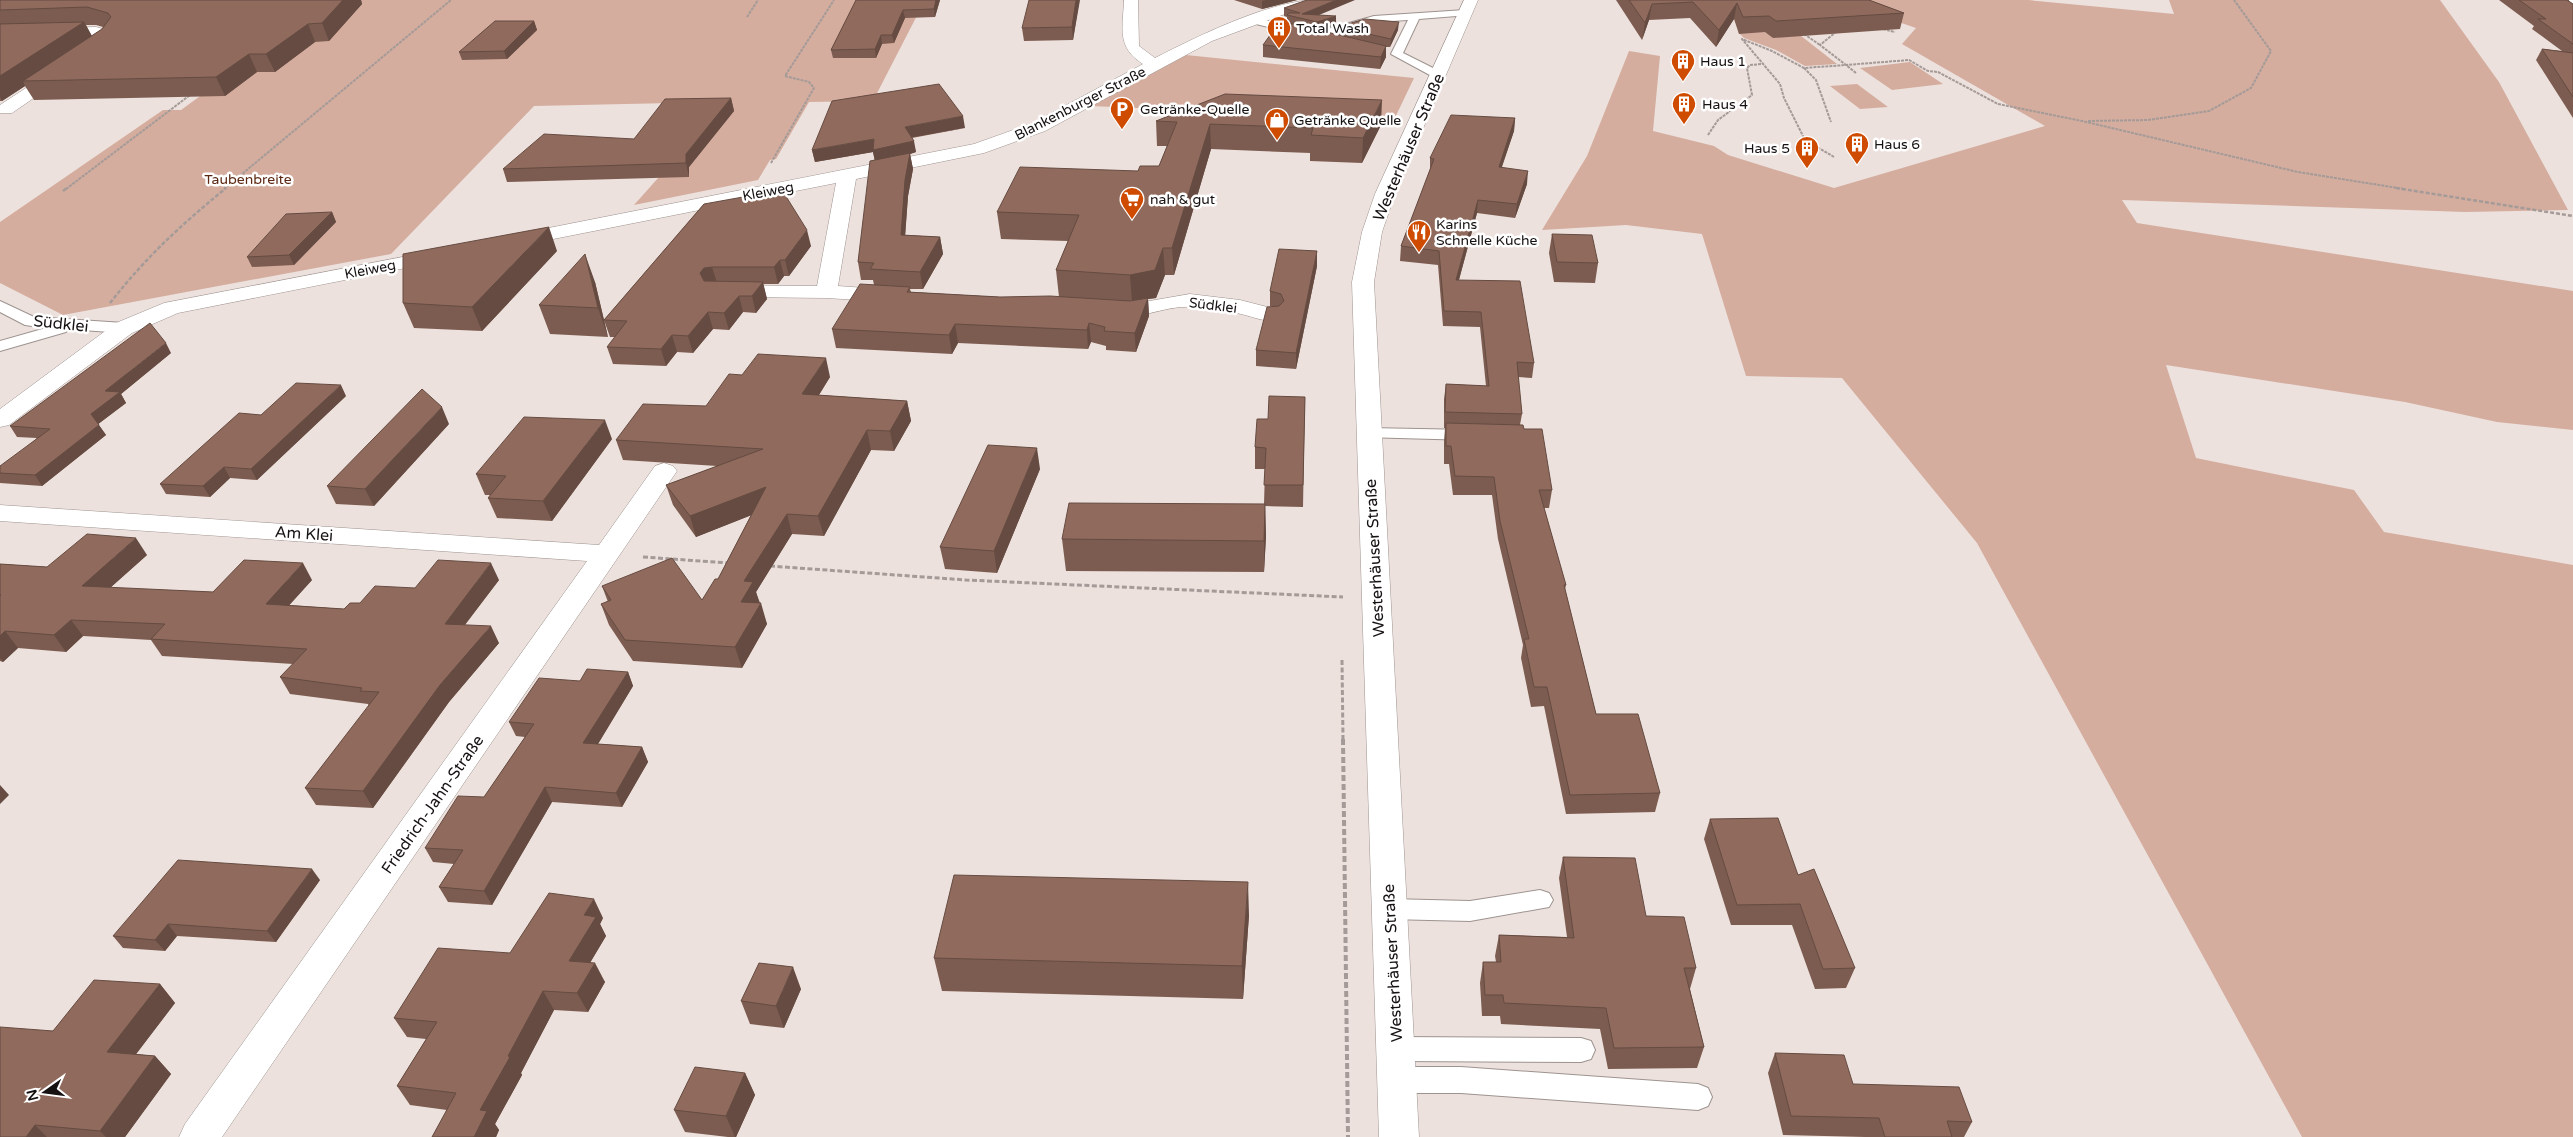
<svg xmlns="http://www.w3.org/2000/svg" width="2573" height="1137" font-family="'Varela Round',sans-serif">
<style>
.green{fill:#d4ad9f}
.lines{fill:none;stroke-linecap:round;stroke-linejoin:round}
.service-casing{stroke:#9d938f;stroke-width:2}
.minor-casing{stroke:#9d938f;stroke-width:1}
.secondary-casing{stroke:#9d938f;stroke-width:1}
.path-far3{stroke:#a49a97;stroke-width:2;stroke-dasharray:3 1;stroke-linecap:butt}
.path-far2{stroke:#a49a97;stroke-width:2.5;stroke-dasharray:4 2;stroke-linecap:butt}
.path-far1{stroke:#a49a97;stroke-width:3;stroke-dasharray:5 2.5;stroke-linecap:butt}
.path{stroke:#a49a97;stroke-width:4;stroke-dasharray:6 3;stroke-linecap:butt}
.service{fill:#fff;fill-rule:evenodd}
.minor{fill:#fff;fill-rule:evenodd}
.secondary{fill:#fff;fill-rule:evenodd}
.wall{fill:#7c5c50;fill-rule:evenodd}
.shaded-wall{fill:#654b41}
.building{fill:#906b5d;stroke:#654b41}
.labels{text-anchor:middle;stroke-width:5;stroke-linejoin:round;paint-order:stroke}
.far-poi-label{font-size:14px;fill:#161211;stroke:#fff;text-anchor:start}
.far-street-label{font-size:14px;fill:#161211;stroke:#fff}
.far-park-label{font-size:14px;fill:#5d2914;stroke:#fff}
.street-label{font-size:16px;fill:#161211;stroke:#fff}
</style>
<rect width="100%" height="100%" fill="#ede1dd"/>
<!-- green -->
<path class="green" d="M332 0H925L873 101 809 102 776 159 770 160 758 180 634 205 667 168 672 103 534 106 391 254 63 315 0 283V222L163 110H181Z
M1834 0H2028L2174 14 2169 0H2440L2499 82 2568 210 2465 212 2122 200 2137 223 2573 291V430L2497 422 2405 402 2166 365 2196 458 2354 490 2384 532 2573 565V1137H2302L1977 543 1842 378 1746 376 1702 234 1626 225 1542 230 1587 156 1629 51 1660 56 1653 131 1714 146 1728 155 1834 188 2045 126 1902 44 1916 28Z
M1791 28 1837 64 1805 66 1776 50 1744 38 1738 32Z
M1186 55 1414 78 1392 124 1227 116V112L1091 106Z
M1910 62 1943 84 1892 90 1860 68Z
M1857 84 1888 107 1860 109 1830 86Z"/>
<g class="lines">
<!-- service casing -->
<g class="service-casing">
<path id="service" d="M1465 10 1469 11V15L1419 19 1403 53 1443 73V79L1439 80 1391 54 1408 20 1375 22 1317 39 1252 23 1250 21 1256 18 1317 32 1374 16Z
M0 301 34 317 124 323 132 328 124 333 68 329 66 332 0 351V341L46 328 25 325 0 312Z
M1368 428 1471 430 1477 431 1480 435 1477 439 1471 440 1362 437 1359 433 1362 429Z
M1540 890 1549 893 1553 900 1549 907 1470 921 1389 919 1380 916 1376 909 1380 902 1389 899 1470 901Z
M1396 1037 1581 1038 1591 1041 1595 1050 1591 1059 1581 1062 1396 1061 1386 1058 1382 1049 1386 1040Z
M1397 1067H1461L1698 1084 1708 1088 1712 1097 1708 1106 1698 1110 1461 1093H1397L1387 1089 1383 1080 1387 1071Z"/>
</g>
<!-- minor casing -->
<g class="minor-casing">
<path id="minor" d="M1124 0H1138L1139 46 1155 58C1198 36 1271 0 1317 0L1315 3 1212 41 1045 131 984 153 856 179 838 286 892 290 900 291 903 296 900 301 892 302 826 298 728 297 720 296 717 291 720 286 728 285 817 286 836 183 513 247 506 245 503 241 506 237 513 235 974 144 1033 123 1143 64C1116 47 1123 28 1124 0Z
M2561 0H2573V8L2568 7Z
M96 27 117 33 119 36 100 53 94 55 86 50 99 38 96 37 0 40V30Z
M61 67 67 69 69 72 67 75 12 113H0V105L55 69Z
M439 250 446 252 449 256 446 260 178 313 132 333 9 425 0 427V409L116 323 164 303Z
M1190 294 1240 300 1279 310 1282 315 1279 320C1266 323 1254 317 1241 314 1226 310 1208 308 1192 307 1162 305 1138 323 1104 315L1101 310 1104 305 1132 304Z
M664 463 673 466 677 471 222 1137H179L185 1124 587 561 0 521V505L599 545 655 466Z"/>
</g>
<!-- secondary casing -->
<g class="secondary-casing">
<path id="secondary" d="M1464 0H1478L1395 194 1382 232 1374 282 1419 1137H1379L1352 282 1362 232 1375 194Z"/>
</g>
<!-- path-far3 -->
<path class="path-far3" d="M747 17 758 0
M1883 29 1895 32
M1804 34 1820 45
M1804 68 1816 80 1831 122
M1856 73 1846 65 1909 60 1928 71 1938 72 1998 104 2082 121 2298 172 2404 189
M2088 121 2148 120 2209 111 2251 88 2271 51 2234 0
M1708 135 1718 120 1752 95 1747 68 1750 65 1762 64
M1834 157 1805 140 1784 98 1780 84 1742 39 1772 51 1804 68 1846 65 1820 45 1836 32
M771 163 814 88 809 82 785 76 834 0
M66 189 190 95
M224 189 451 0"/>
<!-- path-far2 -->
<path class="path-far2" d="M2396 188 2573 216
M63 191 67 188
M110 303C147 256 180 226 226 188"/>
<!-- path-far1 -->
<path class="path-far1" d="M643 557 729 563
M770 566 966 580 1343 597
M1342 660 1343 740"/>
<!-- path -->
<path class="path" d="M1343 739 1348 1137"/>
<!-- service -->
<use href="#service" class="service"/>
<!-- minor -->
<use href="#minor" class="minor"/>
<!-- secondary -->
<use href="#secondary" class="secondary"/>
</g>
<!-- wall -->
<path class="wall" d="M0 0H361L362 4 329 41 315 42 275 72H257L225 96 34 100 25 86 2 101H0ZM86 25H96L103 27 102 29 92 36Z
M856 0H940L935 17 905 18 894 43 882 44 876 58H833L831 50Z
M1234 0H1297L1262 9Z
M1616 0H1869L1904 13 1900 29 1773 38 1765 32 1739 34 1734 19 1716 47 1690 18 1649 20 1642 40Z
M2499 0H2569V1L2573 4V118L2536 60 2542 49 2562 51 2532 29 2534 26Z
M1079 2 1073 40 1024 41 1022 28Z
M1284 8 1319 15 1336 25 1318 30 1336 34 1337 27 1398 30 1390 47H1386V57L1380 69 1263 57V45L1287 23V17L1284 16Z
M534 21 537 30 507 59 462 60 459 52Z
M731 98 734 111 689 167V177L507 182 503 169 634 139Z
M1515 118 1514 131 1502 167 1527 184 1515 218 1477 213 1459 280 1534 363 1532 378 1518 377 1522 414 1520 425 1524 429 1552 490 1549 508H1544L1566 585 1565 589 1596 714 1660 793 1655 812 1566 814 1544 706 1531 707 1521 658 1523 645 1498 539 1492 495H1453L1449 464H1444V441L1445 428H1444V399L1446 384 1486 386 1480 327 1443 326 1438 265 1400 261 1401 246 1430 170V158Z
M1156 121 1381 125 1362 163 1310 161V153L1211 149 1174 275H1165L1156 298 1148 299 1149 316 1136 352 1106 350V346L1091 342 1088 349 958 343 952 354 836 348 832 329 874 285 873 280H861L858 262 875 160 873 152 815 162 812 150 965 128 912 138 916 152 910 154 913 169 908 196 905 235 940 237 943 254 923 289H910L911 292 1000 297H1059L1056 270 1068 241 1001 239 997 212 1138 171 1159 166 1167 146H1157Z
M704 204 811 246 789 276H784L778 284H763L767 299 756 313 743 312 729 330 713 329 693 353 677 352 666 366 613 364 607 347 615 337H610L604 320Z
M332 212 336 222 294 265 252 267 247 257Z
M1552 234 1598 263 1595 283 1554 282 1549 253Z
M557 251 482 331 414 328 403 303Z
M1317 266 1296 369 1256 366V350L1274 307 1270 306V291Z
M595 282 608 337 550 334 539 305Z
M171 353 121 394 126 403 98 424 106 435 42 486 0 483V473L37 438 17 437 10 426Z
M742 375 830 377 819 395 907 401 911 421 894 451 871 450 824 536 792 534 756 592 759 603 767 624 742 668 633 661 609 625 601 604 608 602 602 586 702 600 718 579 751 515 696 537 673 505 666 485 717 466 623 460 616 440 706 406Z
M346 396 257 480 230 478 210 497 166 494 160 484 261 415Z
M1305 397 1303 507 1265 506 1266 536 1264 572 1066 571 1062 539 1264 504 1265 469H1255V447L1268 419Z
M449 424 374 506 336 504 327 486Z
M612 439 552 521 497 518 488 498 490 495H485L476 474Z
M1040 469 997 573 945 569 940 547Z
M147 555 110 588 213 592 312 580 289 605 344 609 360 603 415 588 499 580 465 625 499 643 449 702 373 808 316 805 305 788 369 706 368 704 290 694 280 677 293 664 162 656 151 640 83 636 66 652 18 648 3 662 0 661V564L47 567Z
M628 672 633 686 598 744 642 747 648 762 622 807 552 802 492 905 448 902 439 887 454 864 433 862 425 848 484 797 525 737 516 736 509 722 580 681Z
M1710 819 1798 875 1855 968 1846 988 1815 989 1792 925H1731L1704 839Z
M1563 857 1646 916 1696 968 1690 989 1704 1047 1697 1068 1608 1069 1600 1029 1501 1024 1500 1016H1482L1480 983 1483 962H1496L1495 956 1499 935 1567 937 1559 878Z
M320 880 276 942 177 936 165 951 123 948 113 936Z
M1249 915 1243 999 942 991 934 958Z
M603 918 600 924 606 936 590 963 605 982 588 1012 554 1010 521 1073 522 1075 495 1124 499 1130 496 1137H432L447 1110 410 1105 397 1086 426 1039 407 1037 394 1018 510 953Z
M160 984 175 1003 136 1054 155 1056 171 1074 125 1137H0L53 1031Z
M801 989 784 1028 750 1024 741 1001Z
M1775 1053 1853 1084 1972 1122 1964 1137H1865L1783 1135 1768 1073Z
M745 1073 755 1095 736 1137H728L685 1132 674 1110Z"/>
<!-- shaded-wall -->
<path class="shaded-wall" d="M343 0H361L362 4 329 41 322 23Z
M936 0H940L935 17 934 9Z
M1076 0H1080L1073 40 1072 27Z
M1266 0H1297L1262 9V1Z
M1336 0H1355L1307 20 1302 14Z
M1737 3 1734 19 1716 47 1719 30Z
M1652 4 1649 20 1642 40 1645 23Z
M903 10 905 18 894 43 892 35Z
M1336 16V25L1317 30V22Z
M534 21 537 30 507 59 504 51Z
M84 22 94 40 23 81 25 86 2 101 0 97V76Z
M1399 22 1398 30 1390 47 1391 39Z
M308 24 315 42 275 72 266 54Z
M881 35 882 44 876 58 875 49Z
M1386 46V57L1380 69 1381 57Z
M249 54 257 72 225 96 216 77Z
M731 98 734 111 689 167V177L686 163V154Z
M1382 100 1381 125 1362 163 1363 138Z
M963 116 965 128 907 138 905 127Z
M1515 118 1514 131 1497 180 1499 167Z
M1210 124 1211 149 1174 275 1172 248Z
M874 139 914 141 916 152 910 154 913 169 908 196 904 252 875 162 873 152 815 162 812 150Z
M1528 171 1527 184 1515 218 1517 204Z
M1478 200 1477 213 1455 294 1456 280Z
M332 212 336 222 294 265 289 255Z
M549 227 557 251 482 331 472 307Z
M807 230 811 246 789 276 785 260Z
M940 237 943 254 923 289 920 272Z
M1163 248 1165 275 1156 298 1148 299 1149 316 1136 352 1130 275Z
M1317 251V266L1296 369V353Z
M585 254 595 282 608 337 598 308Z
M780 260 784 276 778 284 774 267Z
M712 267 717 283 704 290 700 273 704 268Z
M763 282 767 299 756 313 752 296Z
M739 296 743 312 729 330 724 313Z
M708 312 713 329 693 353 688 336Z
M1089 323 1091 342 1088 349 1087 330Z
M955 324 958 343 952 354 949 335Z
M672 335 677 352 666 366 661 349Z
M166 343 171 353 121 394 126 403 97 425 91 414 105 391Z
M826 358 830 377 807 414 802 394Z
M341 385 346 396 257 480 251 469Z
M907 401 911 421 894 451 890 431Z
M442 407 449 424 374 506 365 489Z
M605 420 612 439 552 521 543 501Z
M99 425 106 435 42 486 35 475Z
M867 430 871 450 824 536 818 516Z
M1037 448 1040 469 997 573 994 551Z
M224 467 230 478 210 497 203 486Z
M766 487 772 507 696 537 690 516Z
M1265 504 1266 536 1264 572V541Z
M787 514 792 534 756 592 760 603 747 623 741 602 744 581Z
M136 538 147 555 93 603 82 586Z
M303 563 312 580 276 620 266 604Z
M491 563 499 580 453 640 445 624Z
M761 603 767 624 742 668 735 647Z
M71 620 83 636 66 652 54 635Z
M491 626 499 643 449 702 373 808 363 791 440 685Z
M5 631 18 648 3 662 0 658V636Z
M628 672 633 686 590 757 583 743Z
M642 747 648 762 622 807 616 793Z
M0 785 9 795 0 804Z
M545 787 552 802 492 905 484 891Z
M312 869 320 880 276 942 267 931Z
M1248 882 1249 915 1243 999 1242 966Z
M594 899 603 918 600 924 606 936 579 981 569 961 584 915Z
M168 924 177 936 165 951 155 940Z
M595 963 605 982 588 1012 577 993Z
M793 967 801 989 784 1028 776 1006Z
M160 984 175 1003 124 1070 107 1052Z
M543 991 554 1010 521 1073 522 1075 495 1124 499 1130 496 1137H474L480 1110Z
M155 1056 171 1074 125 1137H106L100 1131Z
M745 1073 755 1095 736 1137H735L726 1116Z
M35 1125 47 1137H26Z"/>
<!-- building -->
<path class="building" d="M0 0H343L322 23 308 24 266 54H249L216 77 23 81 102 29 111 17 108 13 87 7 0 10Z
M856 0H936L934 9 903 10 892 35H881L875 49 831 50Z
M1029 0H1076L1072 27 1022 28Z
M1307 0H1336L1302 14 1336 16 1317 22 1287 15 1289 13H1300L1284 8Z
M1629 0H1869L1904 13 1776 21 1769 16 1743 17 1737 3 1719 30 1693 2 1652 4 1645 23Z
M2519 0H2567L2573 4V44L2538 19H2546Z
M1365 19 1399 22 1391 39 1337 27Z
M495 21H534L504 51 459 52Z
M1280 21 1386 46 1381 57 1263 45Z
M84 22 0 76V24Z
M2542 49 2573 53V97Z
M939 84 963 116 905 127 914 141 873 150 874 139 812 150 832 101Z
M1225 94 1382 100 1363 138 1311 135 1313 128 1210 124 1172 248H1163L1155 270 1130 275 1056 270 1079 215 997 212 1020 167 1138 171 1140 166H1159L1177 122 1156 121Z
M731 98 686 154V163L503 169 544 134 634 139 665 99Z
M1451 115 1515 118 1499 167 1528 171 1517 204 1478 200 1456 280 1520 281 1534 363 1517 362 1522 414 1445 412 1446 384 1489 386 1481 312 1444 311 1439 251 1401 246 1434 159 1430 158Z
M910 153 905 180 901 235 940 237 920 272 870 269 874 263 858 262 870 161Z
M782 190 807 230 785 260H780L774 267H712L704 268 700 273 704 281 763 282 752 296H739L724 313 708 312 688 336 672 335 661 349 607 347 627 321 604 320 704 204Z
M332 212 289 255 247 257 286 214Z
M549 227 472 307 403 303V254Z
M1552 234 1592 235 1598 263 1557 262Z
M1279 249 1317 251 1296 353 1256 350 1267 307 1279 306 1284 301 1281 294 1270 291Z
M585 254 598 308 539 305Z
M860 284 910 287 907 292 1000 297 1050 296 1130 301 1148 298 1135 333 1104 331 1105 327 1089 323 1087 330 955 324 949 335 832 329Z
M150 323 166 343 105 391 120 392 91 414 99 425 35 475 0 473V466L50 429 10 426Z
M758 354 826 358 802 394 907 401 890 431 867 430 818 516 787 514 744 581 753 582 741 602 761 603 735 647 625 640 601 604 611 600 602 586 672 558 702 600 715 579H718L766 487 690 516 666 485 763 449 616 440 643 404 706 406 729 374 742 375Z
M296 383 341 385 251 469 224 467 203 486 160 484 239 413 261 415Z
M422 389 442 407 365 489 327 486Z
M1269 396 1305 397 1303 485H1264L1266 448 1255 447 1257 419H1268Z
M524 417 605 420 543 501 488 498 506 476 476 474Z
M1446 423 1523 425 1524 429H1542L1552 490H1539L1566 585H1564L1596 714H1638L1660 793 1570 795 1547 687H1534L1524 639H1529L1500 521 1494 477 1455 476 1451 446H1446Z
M988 445 1037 448 994 551 940 547Z
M1069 503 1265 504 1264 541 1062 539Z
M87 534 136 538 82 586 213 592 244 560 303 563 266 604 344 609 350 603H360L375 586 415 588 438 560 491 563 445 624 491 626 440 685 363 791 305 788 379 692 360 691 362 688 280 677 307 649 151 639 165 624 71 620 54 635 5 631 0 636V596L1 595H0V564L47 567Z
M587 669 628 672 583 743 642 747 616 793 545 787 484 891 439 887 463 850 425 848 458 796 484 797 534 724 509 722 539 678 580 681Z
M1778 818 1798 875 1814 869 1855 968 1823 969 1800 904 1737 905 1710 819Z
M1563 857 1635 858 1646 916 1684 917 1696 968H1684L1704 1047 1614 1048 1606 1008 1504 1003 1503 995H1485L1483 962H1501L1499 935 1574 938Z
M178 860 312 869 267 931 168 924 155 940 113 936Z
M954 875 1248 882 1242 966 934 958Z
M549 893 594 899 584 915 596 917 569 961 595 963 577 993 543 991 508 1056 510 1057 480 1110 487 1111 474 1137H432L456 1093 397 1086 437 1022 394 1018 438 948 510 953Z
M759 963 793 967 776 1006 741 1001Z
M94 980 160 984 107 1052 155 1056 100 1131 35 1125 26 1137H0V1027L53 1031Z
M1775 1053 1844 1055 1853 1084 1959 1087 1972 1122 1947 1121 1952 1137H1885L1879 1118 1791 1116Z
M695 1067 745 1073 726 1116 674 1110Z"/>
<!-- icons -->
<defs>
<g id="building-pin" transform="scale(1.25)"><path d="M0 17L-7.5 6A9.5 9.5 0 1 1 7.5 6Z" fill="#cf4b00" stroke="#fff"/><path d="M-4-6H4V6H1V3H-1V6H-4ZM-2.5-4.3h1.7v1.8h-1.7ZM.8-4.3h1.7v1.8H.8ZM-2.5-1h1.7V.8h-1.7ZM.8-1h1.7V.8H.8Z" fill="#fff"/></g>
<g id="parking-pin" transform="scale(1.25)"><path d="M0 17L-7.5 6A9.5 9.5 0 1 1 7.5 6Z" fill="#cf4b00" stroke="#fff"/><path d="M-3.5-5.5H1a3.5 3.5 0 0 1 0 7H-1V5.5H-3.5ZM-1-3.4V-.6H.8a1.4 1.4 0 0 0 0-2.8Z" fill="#fff"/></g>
<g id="shop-pin" transform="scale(1.25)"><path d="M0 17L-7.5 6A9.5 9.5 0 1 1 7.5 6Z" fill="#cf4b00" stroke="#fff"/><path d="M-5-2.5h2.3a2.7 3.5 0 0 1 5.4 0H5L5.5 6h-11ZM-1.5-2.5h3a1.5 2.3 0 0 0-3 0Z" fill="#fff"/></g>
<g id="supermarket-pin" transform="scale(1.25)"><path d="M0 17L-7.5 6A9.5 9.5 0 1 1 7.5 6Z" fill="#cf4b00" stroke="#fff"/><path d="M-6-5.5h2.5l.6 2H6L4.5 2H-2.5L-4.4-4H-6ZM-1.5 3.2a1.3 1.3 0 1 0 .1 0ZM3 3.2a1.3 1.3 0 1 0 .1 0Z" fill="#fff"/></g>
<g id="restaurant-pin" transform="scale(1.25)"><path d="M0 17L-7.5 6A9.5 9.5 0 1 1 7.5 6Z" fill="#cf4b00" stroke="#fff"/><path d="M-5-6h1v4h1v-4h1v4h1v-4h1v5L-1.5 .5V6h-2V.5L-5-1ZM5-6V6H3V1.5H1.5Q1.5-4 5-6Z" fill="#fff"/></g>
</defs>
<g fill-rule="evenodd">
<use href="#building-pin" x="1279" y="28"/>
<use href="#building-pin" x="1683" y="61"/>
<use href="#building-pin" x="1684" y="104"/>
<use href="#parking-pin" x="1122" y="109"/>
<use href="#shop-pin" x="1277" y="120"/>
<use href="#building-pin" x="1857" y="144"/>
<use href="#building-pin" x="1807" y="148"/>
<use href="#supermarket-pin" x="1132" y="199"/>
<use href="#restaurant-pin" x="1419" y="232"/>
</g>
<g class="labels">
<!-- far-poi labels -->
<g class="far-poi-label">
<text x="1296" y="33">Total Wash</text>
<text x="1700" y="66">Haus 1</text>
<text x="1702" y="109">Haus 4</text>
<text x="1140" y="114">Getränke-Quelle</text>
<text x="1294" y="125">Getränke Quelle</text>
<text x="1874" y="149">Haus 6</text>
<text x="1790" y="153" text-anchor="end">Haus 5</text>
<text x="1150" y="204">nah &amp; gut</text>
<text x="1436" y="229">Karins<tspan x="1436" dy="16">Schnelle Küche</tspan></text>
</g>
<!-- far-street labels -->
<g class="far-street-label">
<text transform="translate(1080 103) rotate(-27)" y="5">Blankenburger Straße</text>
<text transform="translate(768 191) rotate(-11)" y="5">Kleiweg</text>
<text transform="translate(370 269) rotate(-11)" y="5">Kleiweg</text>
<text transform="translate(1213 305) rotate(7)" y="5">Südklei</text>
</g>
<!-- far-park labels -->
<g class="far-park-label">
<text x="248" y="184">Taubenbreite</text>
</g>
<!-- street labels -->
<g class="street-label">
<text transform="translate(1408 147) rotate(-67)" y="6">Westerhäuser Straße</text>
<text transform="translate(61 323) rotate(6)" y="6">Südklei</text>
<text transform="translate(304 533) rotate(4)" y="6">Am Klei</text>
<text transform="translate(1374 558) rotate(-93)" y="6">Westerhäuser Straße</text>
<text transform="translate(432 804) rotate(-55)" y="6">Friedrich-Jahn-Straße</text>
<text transform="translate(1392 963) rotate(-93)" y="6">Westerhäuser Straße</text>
</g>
</g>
<!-- north arrow -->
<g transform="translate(45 1092) rotate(256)" stroke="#ffffff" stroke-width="4" paint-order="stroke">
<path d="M0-4L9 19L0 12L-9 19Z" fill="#161211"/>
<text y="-8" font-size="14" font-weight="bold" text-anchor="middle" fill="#161211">N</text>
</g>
</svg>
